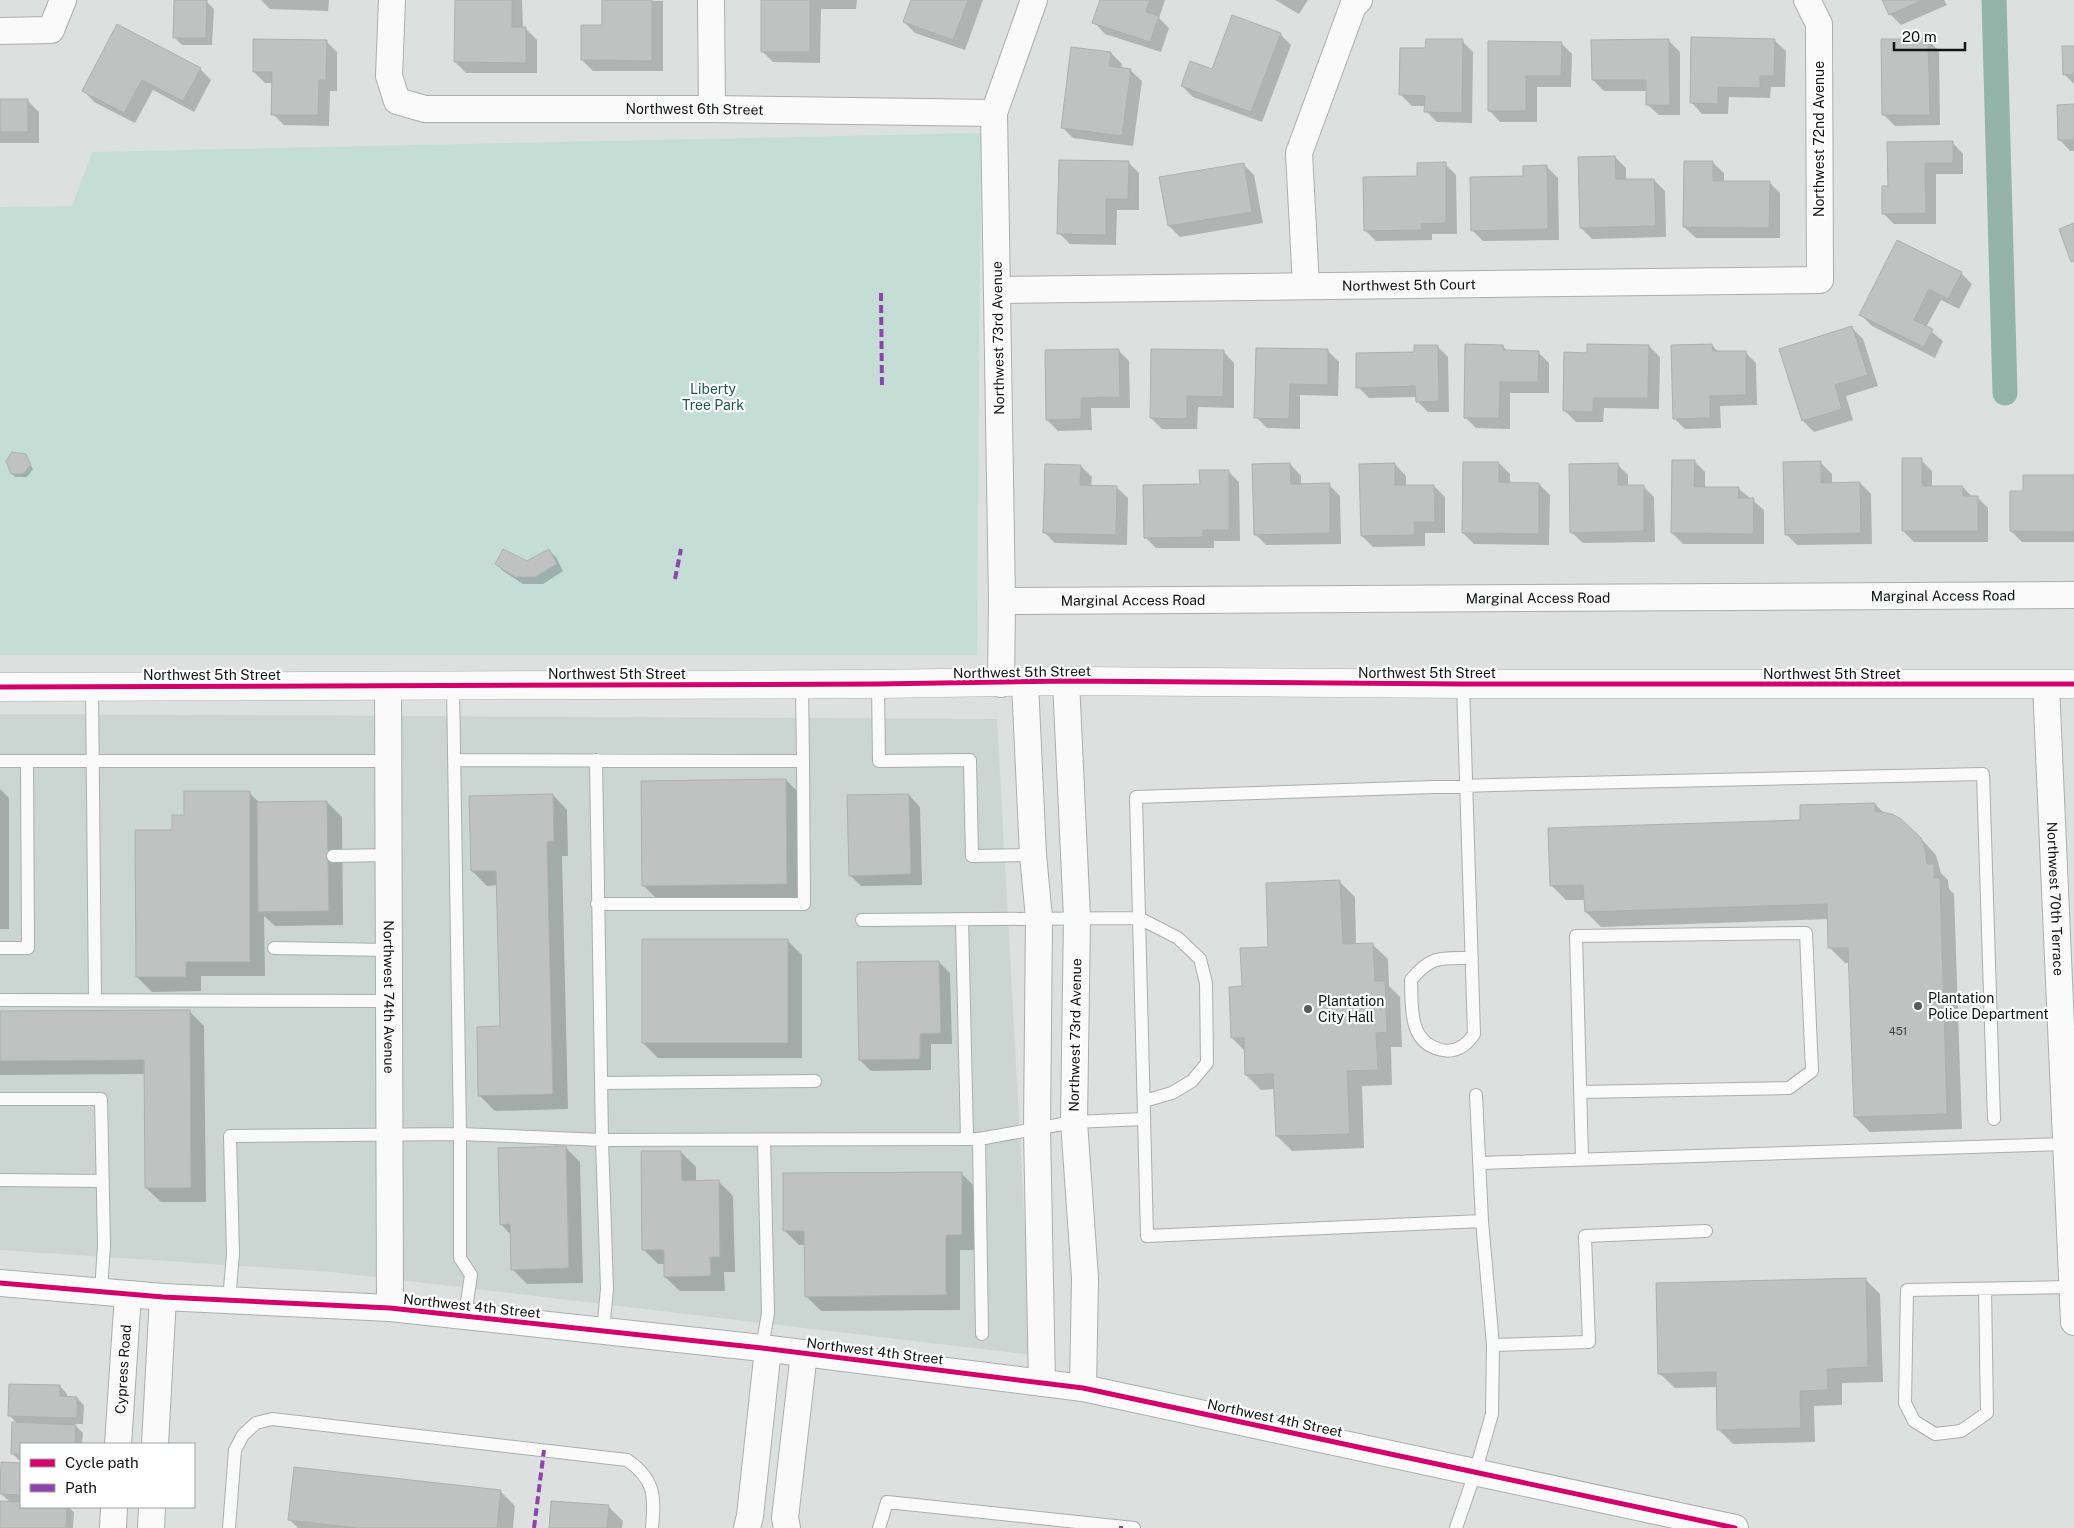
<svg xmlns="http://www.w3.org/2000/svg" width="2074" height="1528" font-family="'Public Sans',sans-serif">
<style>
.built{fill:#cbd6d2}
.green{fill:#c4ded6}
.shadow{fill:#0003}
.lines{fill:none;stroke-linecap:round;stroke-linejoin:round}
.canal{stroke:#94b4aa;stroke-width:25}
.building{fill:#bfc2c1;stroke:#adb0af}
.service-casing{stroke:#abaeae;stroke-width:14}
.minor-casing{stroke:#abaeae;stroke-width:28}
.tertiary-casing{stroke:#abaeae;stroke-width:29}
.service{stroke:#fafafa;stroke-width:12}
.minor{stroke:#fafafa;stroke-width:26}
.tertiary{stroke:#fafafa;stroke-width:28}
.quiet{stroke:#8e44ad;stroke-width:4;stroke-dasharray:8 4;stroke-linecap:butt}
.cycleway-casing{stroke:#fff;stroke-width:8}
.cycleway{stroke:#d6006c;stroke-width:5}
.poi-dot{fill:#585b5a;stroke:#fff;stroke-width:2}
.labels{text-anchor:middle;stroke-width:4.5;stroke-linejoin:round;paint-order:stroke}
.number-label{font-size:11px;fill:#3c403e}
.street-label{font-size:14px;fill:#111413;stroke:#fff}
.park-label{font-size:14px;fill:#1f594b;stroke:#fff}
.poi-label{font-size:14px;fill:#111413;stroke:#fff;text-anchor:start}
</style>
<rect width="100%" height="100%" fill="#dce0df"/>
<!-- built -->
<path class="built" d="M0 714 997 719 1032 1355 332 1272 0 1250Z"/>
<!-- green -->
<path class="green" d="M981 133 977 655H0V207L72 206 92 152Z"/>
<!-- shadow -->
<path class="shadow" d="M261 0H329L328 11 270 9Z
M456 0H522L523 29H526L537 40V73H466L455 62Z
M604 0 663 1V71H593L582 60 603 26Z
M762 0H857L856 9H821L820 63 773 62 762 51Z
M912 0H983L965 50 915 33 904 22Z
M1102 0H1165L1159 18 1169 28 1161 52 1105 34 1094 22Z
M1275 0H1308L1299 14Z
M1884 0H1944L1947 5 1901 25 1890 14Z
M206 1 214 9 212 45H182L174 37Z
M1280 34 1291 45 1262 122 1193 97 1182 86Z
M1774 40 1786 51 1785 87H1771L1770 98 1729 97 1728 114H1702L1691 102Z
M1928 40 1939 51 1940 125 1895 126 1884 115Z
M326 41 337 52V91H330L329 126 284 125 273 114V83H265L254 72Z
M1462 41 1473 52 1472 123 1437 122 1426 111V106H1412L1401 95 1426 49Z
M1669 41 1680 52V115H1659L1647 104V91H1604L1593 80Z
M1561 43 1572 54 1571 87H1537V122H1500L1489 110Z
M2074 47V84L2064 74Z
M1111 53 1122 64 1121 69 1130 70 1142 81 1133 146 1073 138 1062 127Z
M200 69 211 80 194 112 153 90 135 123 94 102 83 90Z
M0 101H28L39 112V143H0Z
M2074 106V151H2070L2059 139Z
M1952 142 1963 154V174H1936V224H1894L1883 213 1889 187Z
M1615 157 1626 168V180H1654L1665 191 1666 237 1592 239 1581 228Z
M1128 162 1139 173V210H1117L1116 245 1070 244 1059 233Z
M1712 162 1724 173V182H1769L1780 193V238H1696L1684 227Z
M1243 164 1254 175 1263 223 1180 237 1169 226Z
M1445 164 1456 175 1457 234H1432V240L1376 241 1365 230 1418 177Z
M1547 167 1558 178 1559 240 1483 241 1472 230 1524 177Z
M1961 273 1972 284 1959 309 1941 300 1926 327 1943 341 1935 358 1872 326 1861 315Z
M1851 327 1863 339 1878 386 1846 396 1853 420 1814 432 1803 421 1781 350Z
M1712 345 1719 353 1745 352 1756 363 1757 405 1720 406 1721 428 1685 429 1674 418Z
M1437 346 1448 357 1449 412H1428L1417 401V397L1369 398 1358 387 1416 353Z
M1503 346 1508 352H1538L1549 363V393H1510V429L1476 428 1465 417Z
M1649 346 1660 357 1659 409 1604 408 1603 422H1576L1565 411 1589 354Z
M1118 350 1129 361 1130 408H1091L1092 430 1058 431 1047 420Z
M1257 350 1328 351 1339 362 1338 396 1300 395V429L1267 428 1256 417Z
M1223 351 1234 363V408L1198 407 1197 429H1162L1151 418Z
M25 455 33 469 27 477H15L12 473Z
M1921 460 1932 471V487H1963L1972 497H1977L1988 508V542H1914L1903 531Z
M1694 461 1705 472V488H1738L1764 510V544H1683L1672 533Z
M1820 462 1832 474V484L1860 483 1871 494 1872 544 1797 545 1786 534Z
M1499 463 1510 474V484H1539L1550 495 1549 545 1474 544 1463 533Z
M1290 464 1301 476V485H1329L1340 496 1341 544 1266 545 1255 534Z
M1395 464 1406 476V486H1434L1445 497V533H1425V546L1373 547 1362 536Z
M1617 464 1628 475V486H1643L1654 497 1655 542 1583 543 1571 532Z
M1081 466 1092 477 1091 486 1116 487 1128 498 1127 545 1055 543 1044 532Z
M1228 471 1239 482 1240 541H1214V548H1156L1145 537 1201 485Z
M2074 477V542H2022L2011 531 2024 493Z
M548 550 556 557 563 571 543 584H523L503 571 496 564 527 562Z
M786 780 801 795 802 899 658 900 643 885Z
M0 789 9 798V929H0Z
M249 793 260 803 327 802 342 817 343 925 275 926 264 916 265 976H201V991L152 992 137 977 173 831 185 816Z
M553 795 567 810 568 856H562L568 1109 495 1111 480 1096 501 1027 498 885 487 886 472 871Z
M909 795 920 807 922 885 861 886 850 875Z
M1875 804 1885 814 1911 829 1926 844 1936 855 1941 873 1948 880 1949 889 1954 894 1962 1129 1870 1132 1855 1117 1850 963H1845L1830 948 1829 919 1601 927 1586 912 1585 900H1566L1551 885 1801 821Z
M1340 882 1355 897 1356 945H1373L1388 959 1389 986 1400 997 1402 1047H1391L1392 1085 1362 1086 1364 1148 1292 1151 1277 1136 1275 1089 1261 1090 1246 1075 1245 1051 1232 1038 1243 987 1270 948Z
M788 941 802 955V1058H658L643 1043Z
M939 962 950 973 952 1044H931V1070L871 1071 860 1060Z
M189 1011 204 1026 206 1202H161L146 1188 145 1074 0 1075V1013Z
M565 1147 580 1162 583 1283 527 1284 512 1269 511 1235 501 1224Z
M681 1152 696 1167V1182L718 1181 733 1196 735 1272H724L725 1291H680L665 1277V1264H658L644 1250Z
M961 1173 976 1188V1250H960V1310L821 1311 806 1296 805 1245H799L784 1230Z
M1865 1279 1880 1294 1883 1382 1842 1383V1405L1814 1406 1815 1442 1733 1444 1718 1429 1717 1387 1675 1388 1660 1374Z
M60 1386 67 1394V1398H77L84 1405 83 1424H74L83 1433 82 1444H21V1453H18V1455H21V1460H19L12 1453 18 1424 10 1416Z
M2 1463 21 1464V1507H68L74 1512 73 1528H0V1502H10L1 1494Z
M500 1491 515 1506 513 1528H298L290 1520Z
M608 1506 623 1521 622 1528H551Z"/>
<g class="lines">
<!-- canal -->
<path class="canal" d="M1994 0 2005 393"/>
</g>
<!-- building -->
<path class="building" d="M174 0H207L206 38H173Z
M455 0H512V27H526V63L454 62Z
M602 0H652V61L581 60V25H602Z
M761 0H810V52H761Z
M911 0H968L953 40 903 22Z
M1100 0H1150L1146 12 1159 16 1150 42 1092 23Z
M1882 0H1923L1889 15Z
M1232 15 1281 33 1251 112 1181 86 1190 61 1212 69Z
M117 24 201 68 183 101 142 80 124 113 82 91Z
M1691 37 1775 39 1774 76H1760V88L1718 87V104L1690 103Z
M253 39 327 40 326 80H319L318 115H271L272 72H253Z
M1426 39H1463L1462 113 1424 112 1425 96 1399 95 1400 48H1425Z
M1669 39 1670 105H1646V80H1592L1591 40Z
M1881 39H1928L1930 115H1882Z
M1488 41 1562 42 1561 76H1526V111H1488Z
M2062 46H2074V74L2063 75Z
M1071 47 1111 52 1109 66 1131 69 1122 136 1061 128Z
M0 99H28V132H0Z
M2074 104V140H2058L2057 105Z
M1953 141V163H1925L1926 213 1882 214V186H1888L1887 142Z
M1615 156 1616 179H1654L1656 226 1580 228 1578 157Z
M1059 160 1129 161 1128 199H1106V235L1057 234Z
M1684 161H1713V181H1770L1769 228 1683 227Z
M1446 162V223L1421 224 1422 230 1364 231 1363 177 1417 176V163Z
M1244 163 1252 212 1168 226 1159 177Z
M1547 165 1548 229 1471 231 1470 177 1523 176V166Z
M2074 223V261L2071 262 2059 229Z
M1897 240 1962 272 1948 299 1929 289 1914 320 1933 329 1924 347 1859 315Z
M1852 326 1868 375 1835 385 1842 409 1802 421 1779 349Z
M1465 344 1503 345V350L1539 351 1538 382H1500L1499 418H1464Z
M1587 344 1649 345 1648 398H1593V412L1563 411 1564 352 1587 353Z
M1712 344 1713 351H1746V395L1710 396V418L1673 419 1671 345Z
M1414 345H1438L1439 401 1416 402 1415 386 1356 388V353L1414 352Z
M1256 348 1328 349V385L1290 384 1289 419 1254 418Z
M1119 349 1120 397 1081 398V419L1046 420 1045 350Z
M1151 349 1224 350 1223 397 1187 396V419L1150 418Z
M12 452 26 454 31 465 23 474H11L6 461Z
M1902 458H1922V486H1963V496H1978V531H1902Z
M1672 460H1695L1694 487H1739L1738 498H1754L1753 534 1671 533Z
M1821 461V483L1860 482 1861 533 1785 535 1783 462Z
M1463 462H1499V482L1539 483V534L1462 533Z
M1290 463 1291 484 1330 483V533L1254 535 1252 464Z
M1395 463V485H1434L1435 522H1414L1415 535 1361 536 1359 464Z
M1618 463V485H1644V531L1570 533 1569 464Z
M1045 464 1081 465 1080 485 1117 486 1116 535 1043 533Z
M1199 470H1229V530H1203V537L1144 538 1143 485 1200 484Z
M2023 475H2074V532L2010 531V491H2023Z
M503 549 527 561 549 549 557 564 535 577H515L495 564Z
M786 779 787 884 642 886 641 781Z
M184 791H250V962H186V977H136L135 830H172V815H184Z
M553 794 554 841 547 842 553 1094 478 1096 477 1027 500 1026 496 871H471L469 796Z
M909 794 911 874 849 876 847 795Z
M327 801 329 911 258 912 257 802Z
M1875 803V811L1892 814 1901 819 1921 838 1925 849 1927 864H1934V878H1940L1947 1114 1854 1117 1848 948H1828L1827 904 1585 912 1583 885 1550 886 1548 828 1800 820V805Z
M1340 880 1343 944 1373 943 1375 981H1385L1387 1032 1376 1033 1378 1070 1347 1071 1350 1134 1276 1136 1273 1074 1245 1075 1244 1038H1231L1229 987 1242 986 1240 948 1268 947 1266 883Z
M642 939H788V1043H642Z
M939 961 941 1033 920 1034V1059L859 1060 857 962Z
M190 1010 191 1188H145L144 1060 0 1061V1011Z
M566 1146 569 1268 511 1270 510 1224 500 1225 498 1148Z
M641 1151H681L682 1181 719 1180 720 1257H710L711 1276 664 1277V1250H642Z
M962 1172V1235H946V1295L805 1297 804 1231H783V1173Z
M1866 1278 1868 1367 1827 1369 1828 1390 1800 1391 1801 1428 1717 1430 1716 1372 1658 1374 1656 1283Z
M9 1384 60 1385V1396L77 1397V1418L8 1416Z
M12 1422 76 1425 75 1444H21V1454H11Z
M1 1462 21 1463V1495L0 1494Z
M294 1467 501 1490 497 1528H357L288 1520Z
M0 1501 21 1502V1507H67L66 1528H0Z
M551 1501 609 1505 607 1528H549Z"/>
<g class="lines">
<!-- service casing -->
<g class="service-casing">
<path id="service" d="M802 684 803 761
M878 684 879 761 970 760 972 856 1033 855
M1463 684 1474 1034C1467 1045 1456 1053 1442 1050 1408 1043 1412 1007 1411 980 1431 955 1442 958 1472 958
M453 686 460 1134V1258L471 1275 465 1316
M92 687 95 1000
M454 760 803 761 804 904H597
M596 760 602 1140 967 1139
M0 761H388
M333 856 388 855
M962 919 967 1139H979L1074 1122 1144 1119
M862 920 1139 918 1178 938 1200 959 1206 983 1207 1063 1192 1081 1172 1093 1144 1101
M0 948H28L27 761
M274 948 388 950
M0 1000 389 1001
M601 1083 815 1081
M1580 1092 1789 1088 1812 1071 1806 933 1576 936C1578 1011 1580 1085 1582 1159
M0 1099H101L104 1245 101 1292
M979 1139 982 1334
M1479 1163 2066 1144
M0 1180 103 1181
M1482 1221 1147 1236 1136 797 1493 785 1983 774 1994 1119
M1985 1289 1987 1413 1961 1431 1935 1434 1914 1421 1905 1403 1907 1290 2072 1287
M229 1300 233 1254 230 1136 460 1134 602 1140 607 1289 603 1331
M1493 1345 1589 1342 1585 1236 1706 1231
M762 1348 768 1313 764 1140
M229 1528 235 1450 243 1435 256 1423 272 1419 627 1460C655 1479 655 1496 652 1528
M879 1528 887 1502 1134 1528
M1456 1528 1475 1473 1492 1414 1493 1345 1482 1221 1476 1095"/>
</g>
<!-- minor casing -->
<g class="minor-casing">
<g id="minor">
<path id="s1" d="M392 0 389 76 397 101 425 109H712L994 113"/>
<path d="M711 0 712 109"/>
<path d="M0 31 51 30 63 0"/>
<path d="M1306 286 1299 153 1353 6 1359 0"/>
<path id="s2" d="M998 290 1820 280 1819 24 1807 0"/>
<path id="s3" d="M1002 601 2074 595"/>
<path d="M1066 681 1077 918 1074 1122 1085 1278 1083 1388"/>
<path d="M1025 683 1033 855 1039 918 1037 1129 1042 1383"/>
<path d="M1001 684 1002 601 994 113 1034 0"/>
<path id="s4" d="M2046 685 2074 1322"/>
<path id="s5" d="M388 686 390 1308"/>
<path d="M0 1283 163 1297 390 1308 762 1348 1083 1388 1735 1528"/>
<path id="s6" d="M118 1444 128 1294"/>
<path d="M155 1444 163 1297"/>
<path d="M113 1528 114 1507"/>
<path d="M151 1528 152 1507"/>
<path d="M747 1528 750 1516 768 1349"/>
<path d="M787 1528 785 1518 804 1353"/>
</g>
</g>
<!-- tertiary casing -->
<g class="tertiary-casing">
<path id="tertiary" d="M0 687 878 684 1066 681 1463 684H2074"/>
</g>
<!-- service -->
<use href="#service" class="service"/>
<!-- minor -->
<use href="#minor" class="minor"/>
<!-- tertiary -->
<use href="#tertiary" class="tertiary"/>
<!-- quiet -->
<path class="quiet" d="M881 293 882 389
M675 579 681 549
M534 1528 544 1450
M1121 1528V1526"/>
<!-- cycleway casing -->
<g class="cycleway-casing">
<path id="cycleway" d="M0 687 878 684 1066 681 1463 684H2074
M0 1283 163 1297 390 1308 762 1348 1083 1388 1735 1528"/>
</g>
<!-- cycleway -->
<use href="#cycleway" class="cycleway"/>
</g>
<!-- markers -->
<g class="poi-dot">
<circle cx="1918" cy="1006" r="5"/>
<circle cx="1308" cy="1009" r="5"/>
</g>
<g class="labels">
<!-- number labels -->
<g class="number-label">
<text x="1898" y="1035">451</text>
</g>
<!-- street labels -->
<g class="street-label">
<text dy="5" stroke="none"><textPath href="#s1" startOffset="401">Northwest 6th Street</textPath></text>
<text transform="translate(1819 139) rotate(-90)" y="5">Northwest 72nd Avenue</text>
<text dy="5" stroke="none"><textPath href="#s2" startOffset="411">Northwest 5th Court</textPath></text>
<text transform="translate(998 338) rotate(-91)" y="5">Northwest 73rd Avenue</text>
<text dy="5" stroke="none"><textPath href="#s3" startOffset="941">Marginal Access Road</textPath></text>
<text dy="5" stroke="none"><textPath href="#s3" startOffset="536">Marginal Access Road</textPath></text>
<text dy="5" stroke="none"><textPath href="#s3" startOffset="131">Marginal Access Road</textPath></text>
<text transform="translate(1022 672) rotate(-1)" y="5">Northwest 5th Street</text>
<text x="1427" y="678">Northwest 5th Street</text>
<text x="617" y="679">Northwest 5th Street</text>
<text x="1832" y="679">Northwest 5th Street</text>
<text x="212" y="680">Northwest 5th Street</text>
<text dy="5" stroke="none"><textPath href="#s4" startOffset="214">Northwest 70th Terrace</textPath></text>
<text dy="5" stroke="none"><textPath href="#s5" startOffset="311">Northwest 74th Avenue</textPath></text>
<text transform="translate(1075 1035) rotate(-89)" y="5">Northwest 73rd Avenue</text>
<text transform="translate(472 1306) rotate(6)" y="5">Northwest 4th Street</text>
<text transform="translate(875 1351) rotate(7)" y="5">Northwest 4th Street</text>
<text dy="5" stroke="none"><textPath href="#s6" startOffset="75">Cypress Road</textPath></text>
<text transform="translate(1275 1418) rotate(12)" y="5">Northwest 4th Street</text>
</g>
<!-- park labels -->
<g class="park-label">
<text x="713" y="394">Liberty<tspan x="713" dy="16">Tree Park</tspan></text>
</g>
<!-- poi labels -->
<g class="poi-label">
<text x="1928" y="1003">Plantation<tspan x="1928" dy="16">Police Department</tspan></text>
<text x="1318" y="1006">Plantation<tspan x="1318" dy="16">City Hall</tspan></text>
</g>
</g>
<!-- legend -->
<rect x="20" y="1443" width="175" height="65" fill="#ffffff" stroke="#a0a1a1"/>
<rect x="30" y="1459" width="25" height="8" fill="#d6006c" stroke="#a0a1a1"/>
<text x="65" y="1468" font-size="15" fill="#111413">Cycle path</text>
<rect x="30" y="1484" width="25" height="8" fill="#8e44ad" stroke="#a0a1a1"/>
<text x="65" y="1493" font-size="15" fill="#111413">Path</text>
<!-- scale -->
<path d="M1894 42v8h71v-8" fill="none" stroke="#111413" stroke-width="2.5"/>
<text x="1902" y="42" font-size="15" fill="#111413" stroke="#ffffff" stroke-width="4" paint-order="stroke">20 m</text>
</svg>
